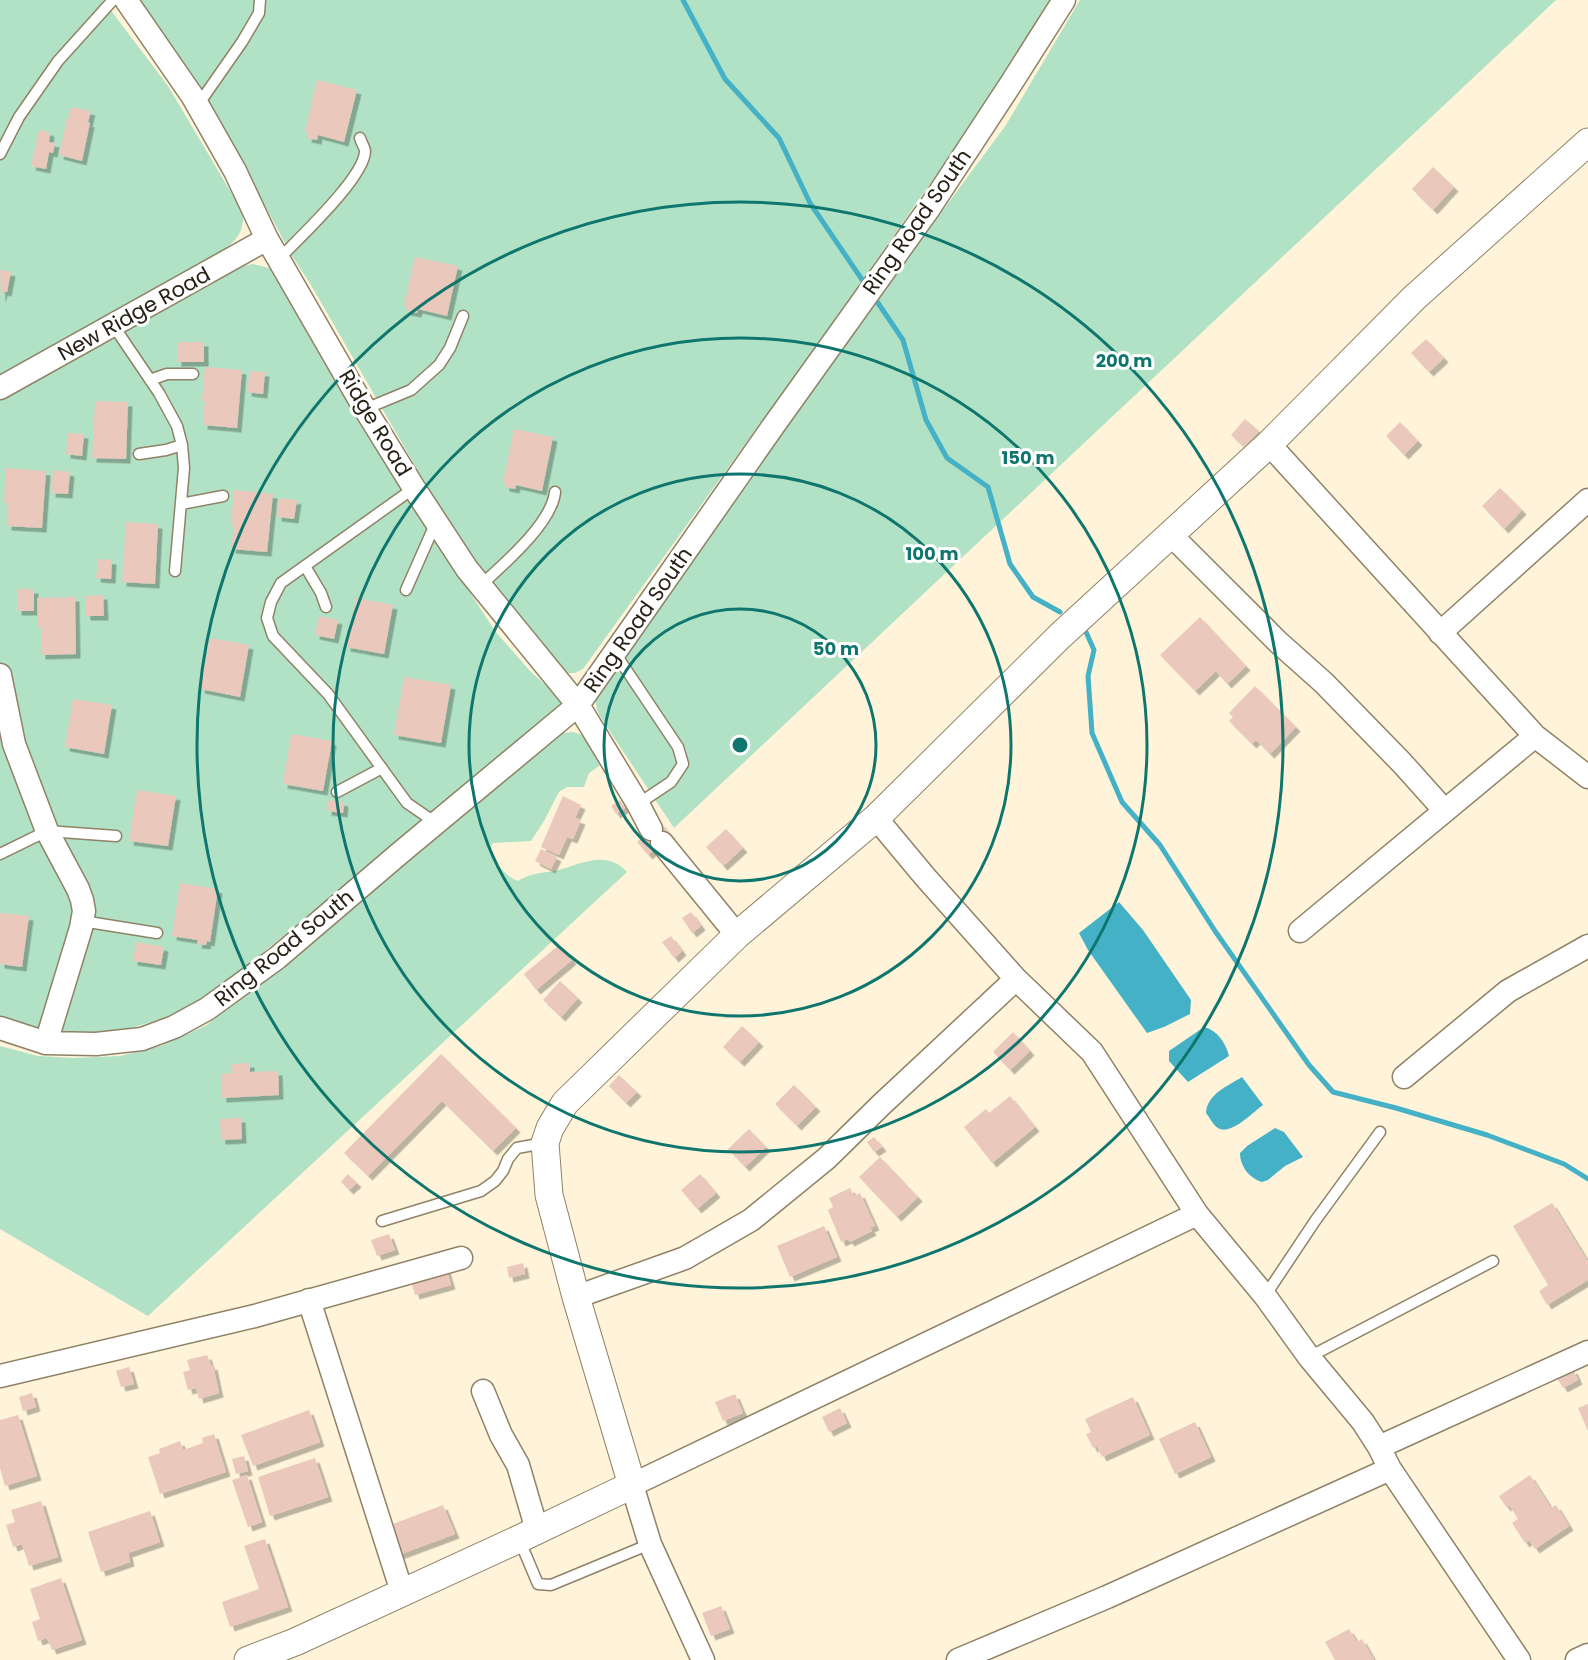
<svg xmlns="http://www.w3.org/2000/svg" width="1588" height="1660" font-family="Poppins,sans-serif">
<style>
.green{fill:#b1e2c5}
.water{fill:#45b1c6}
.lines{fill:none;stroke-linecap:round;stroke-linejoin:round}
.stream{stroke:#45b1c6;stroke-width:5}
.building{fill:#ebc8bc;filter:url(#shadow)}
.service-casing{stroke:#8f8266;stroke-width:13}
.minor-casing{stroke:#8f8266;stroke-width:25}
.tertiary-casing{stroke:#8f8266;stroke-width:29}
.service{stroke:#fff;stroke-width:10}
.minor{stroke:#fff;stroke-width:22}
.tertiary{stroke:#fff;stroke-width:27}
.ring{fill:none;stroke:#0f766e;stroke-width:3}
.labels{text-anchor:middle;stroke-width:6;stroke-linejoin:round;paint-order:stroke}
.street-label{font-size:21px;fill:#272116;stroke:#fff}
.centre{fill:#0f766e;stroke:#fff;stroke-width:3}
.ring-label{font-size:18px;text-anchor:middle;font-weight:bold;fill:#0f766e;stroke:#fff;stroke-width:6;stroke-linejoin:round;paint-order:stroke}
</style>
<defs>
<filter id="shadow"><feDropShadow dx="4.5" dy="4.5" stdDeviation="0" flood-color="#0004"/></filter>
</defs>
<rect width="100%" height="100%" fill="#fff3da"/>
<!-- green -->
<path class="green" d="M0 0H103L168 86 242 211C247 234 231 245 214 257L0 379Z
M139 0H1052L1021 54 831 325 583 669 575 673H567L548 659 474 568 311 285 292 256 240 159 196 83 150 14Z
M1080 0H1556L674 828 599 715C591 692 598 688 610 670L895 275 1006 125Z
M253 264 269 268 280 274 396 479 495 631 530 671 561 699 560 704 531 731 208 998 161 1019 112 1034H67L0 1019V399L239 267Z
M574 732 589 738 602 764 589 773 584 787H567L559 792 544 821 531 841 493 843 489 849C493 861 506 877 518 881 523 878 529 875 535 874 543 872 552 872 559 870 583 863 607 850 627 872L148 1316 0 1229V1046L38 1056 73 1058 120 1056 161 1046 207 1025 562 733Z"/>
<!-- water -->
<path class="water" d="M1119 902 1143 930 1191 1000 1190 1014 1164 1027 1147 1033 1088 950 1079 933Z
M1204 1027C1217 1030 1226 1043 1229 1056L1188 1082 1169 1061V1051Z
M1242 1077 1263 1105C1253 1112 1231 1136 1218 1128 1213 1125 1210 1118 1206 1113 1207 1094 1228 1086 1242 1077Z
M1275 1128 1284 1132 1303 1157 1285 1166 1268 1180 1262 1182C1249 1178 1240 1166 1240 1153L1247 1146Z"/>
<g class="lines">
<!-- stream -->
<path class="stream" d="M683 0 725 79 779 138 810 203 867 287
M874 297 903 340 926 420 947 458 988 487 1010 564 1033 597 1060 612
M1086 632 1094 650 1088 676 1092 733 1122 802 1160 845 1215 931 1309 1065 1333 1092 1396 1108 1487 1135 1564 1164 1588 1179"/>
</g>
<!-- building -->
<path class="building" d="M317 80 357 90 344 142 318 135 317 140 307 138 308 133 305 132Z
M71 107 91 111 88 122 90 123 82 161 59 155 67 118H69Z
M39 130 50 132 49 142 55 143 53 153 49 152 46 169 31 166Z
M1433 167 1454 187 1433 210 1412 189Z
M415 257 458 266 447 316 418 309 417 313 406 311 407 307 404 306Z
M0 270 11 272 7 292 3 291 1 299Z
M1426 339 1444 358 1429 372 1411 353Z
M177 342H204V362H177Z
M205 367 242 370 237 428 203 425 205 401H202Z
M250 371 265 372 263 394 247 392Z
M95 401 128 402 126 459 92 458Z
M1245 419 1259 431 1244 447 1231 435Z
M1400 422 1418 441 1404 455 1386 436Z
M514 429 553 437 542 491 516 485 515 489 505 487V483H503Z
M68 433 84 434 82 456 66 454Z
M6 468 46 471 42 528 7 526 8 503H4Z
M53 470 70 472 68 494 51 493Z
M1500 488 1522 510 1504 529 1482 506Z
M234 490 273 494 267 552 231 549 234 526 231 525Z
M279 498 297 500 294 519 277 517Z
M126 522 158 524 155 584 122 582Z
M98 559 112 560 111 579 96 578Z
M18 589H34V611H17Z
M103 595 104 616H86L85 596Z
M75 597 76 654 41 655V627L38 628 37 598Z
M356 598 393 605 384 654 346 647Z
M319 616 338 620 334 639 315 635Z
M1200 617 1246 666 1227 684 1216 671 1195 691 1160 655Z
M210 638 249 645 240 697 200 689Z
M404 677 451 685 441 743 394 735Z
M1255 686 1296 727 1270 754 1256 740 1252 744 1229 721 1233 717 1229 713Z
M73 699 112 705 104 754 65 747Z
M291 734 332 741 323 791 283 784Z
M137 790 176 796 168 846 129 841Z
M563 796 581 805 575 818 581 820 573 839 567 837 559 855 541 847Z
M328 800 344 802 343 813 327 811Z
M620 800 625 808 616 814 611 806Z
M660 822 671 835 648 855 637 842Z
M726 829 743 848 723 866 706 847Z
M541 849 557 857 551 869 535 861Z
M180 883 218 889 210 942 207 941 206 945 197 944 198 940 172 936Z
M691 912 701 926 692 933 682 918Z
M0 913 29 916 22 967 0 964Z
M671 936 682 951 674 958 662 942Z
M136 942 164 947 161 965 133 961Z
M559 945 572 960 536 990 524 974Z
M560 981 578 998 561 1017 543 1000Z
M742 1026 759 1042 740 1062 723 1047Z
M1013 1032 1030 1051 1010 1070 993 1052Z
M441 1054 516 1128 493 1151 442 1101 368 1176 344 1153Z
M250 1063V1072L278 1071 279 1095 222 1098 221 1074 232 1073 231 1064Z
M619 1075 637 1092 626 1103 609 1086Z
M794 1085 816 1107 797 1126 775 1104Z
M1010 1096 1035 1127 992 1163 964 1127 986 1109 989 1113Z
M241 1118 242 1139 221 1140 220 1119Z
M749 1129 766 1147 745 1167 728 1149Z
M874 1137 882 1147 874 1152 867 1142Z
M880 1157 918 1197 897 1217 859 1177Z
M348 1174 357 1183 349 1190 341 1182Z
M700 1174 716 1193 697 1209 681 1190Z
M850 1188 854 1196 860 1193 875 1226 870 1228 872 1231 850 1242 848 1239 841 1242 828 1210 833 1207 829 1198Z
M1552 1203 1588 1262V1280L1547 1305 1539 1291 1548 1285 1513 1226Z
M824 1226 837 1257 790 1277 777 1246Z
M389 1234 395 1250 377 1256 371 1240Z
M523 1263 525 1274 509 1278 507 1267Z
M445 1265 451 1285 415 1295 409 1275Z
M207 1355 211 1366 213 1365 219 1393 199 1399 196 1388 188 1390 183 1372 190 1370 187 1360Z
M129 1367 134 1384 121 1387 116 1371Z
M1573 1369 1578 1380 1563 1388 1557 1378Z
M32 1393 36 1407 23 1411 19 1397Z
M735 1394 743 1413 723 1421 715 1402Z
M1133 1397 1150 1435 1102 1457 1097 1446 1093 1448 1086 1434 1091 1432 1085 1419Z
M1588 1404V1431L1578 1408Z
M840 1408 847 1423 829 1432 822 1417Z
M309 1410 320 1442 253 1466 241 1435Z
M18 1415 37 1476 5 1486 0 1468V1420Z
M1195 1422 1211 1457 1175 1474 1159 1439Z
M214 1434 226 1472 160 1494 148 1457 160 1453 159 1449 180 1441 183 1450 203 1443 202 1438Z
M244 1456 248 1471 236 1474 232 1459Z
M315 1458 328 1497 270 1516 258 1477Z
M247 1475 262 1522 248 1527 232 1480Z
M1530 1475 1551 1508 1556 1505 1569 1526 1535 1549 1529 1540 1525 1543 1512 1523 1518 1519 1509 1505 1506 1507 1499 1496Z
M41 1501 58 1557 29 1566 22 1544 13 1547 6 1525 15 1522 11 1510Z
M443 1505 455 1534 396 1556 385 1527Z
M150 1511 160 1542 128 1553 130 1562 101 1572 88 1532Z
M265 1539 288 1607 230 1627 222 1602 259 1589 244 1546Z
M61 1578 82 1640 52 1650 47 1638 38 1641 32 1622 40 1619 30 1589Z
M721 1606 730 1629 711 1636 702 1613Z
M1349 1629 1357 1642 1362 1639 1374 1660H1335L1325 1642Z"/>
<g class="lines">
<!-- service casing -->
<g class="service-casing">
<path id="service" d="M198 105 242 42 259 13 260 0
M0 154 19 117 58 61 113 0
M279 259C298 239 365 177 365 151 365 148 361 142 360 138
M113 325 159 393 177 426 182 445 184 468 175 571
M150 380 167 374H193
M365 409 411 390 439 365 450 348 463 316
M139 454 166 450 182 445
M414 488 281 583 271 602 267 618 273 636 328 694 407 803 436 823
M181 504 223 496
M305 566 321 593 326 607
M481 585C504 564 552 523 555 492
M406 590 436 522
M615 653 678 747 683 764 671 782 638 804
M337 792 382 768
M0 854 47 831 116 836
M82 921 157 933
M382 1221 481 1191 495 1181 503 1171 508 1159 517 1148 544 1143
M1265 1296 1315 1221 1380 1132
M1309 1357 1493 1261
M519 1539 538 1584 551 1585 650 1544"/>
</g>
<!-- minor casing -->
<g class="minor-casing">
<path id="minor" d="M126 0 193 97 235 171 267 239 362 404 414 488 467 569 578 705 638 804 651 829
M0 388 267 239
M1269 444 1535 736 1588 777
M1170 534 1278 642 1324 683 1402 763 1445 811
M1440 633 1588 500
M0 675 14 744 47 831 78 889 82 900 84 911 81 928 46 1043
M876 818 926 878 1016 979 1092 1052 1197 1214 1265 1296 1309 1357 1363 1422 1379 1447 1390 1469 1519 1660
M662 843 737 935
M1300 931 1535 736
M0 1028 46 1043 96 1044 142 1039 174 1027 207 1009 277 958 400 853 578 705 774 425 930 207 1012 82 1064 0
M1404 1077 1508 991 1588 946
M576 1297 685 1258 751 1220 827 1158 881 1105 1016 979
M309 1300 402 1592
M0 1376 255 1316 461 1258
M483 1391 501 1435 518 1465 537 1530
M1379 1447 1588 1352
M703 1660 650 1544 632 1485 1197 1214
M958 1660 1107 1597 1390 1469
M1577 1660 1588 1655"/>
</g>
<!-- tertiary casing -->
<g class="tertiary-casing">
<path id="tertiary" d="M248 1660 295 1642 519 1539 632 1485 576 1297 549 1195 545 1143 550 1128 565 1103 737 935 876 818 1060 636 1269 444 1414 298 1588 142"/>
</g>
<!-- service -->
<use href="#service" class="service"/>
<!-- minor -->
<use href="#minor" class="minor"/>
<!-- tertiary -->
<use href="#tertiary" class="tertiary"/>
</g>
<!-- distance rings -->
<g class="ring">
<circle cx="740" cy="745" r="136"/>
<circle cx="740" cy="745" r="271"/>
<circle cx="740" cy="745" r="407"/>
<circle cx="740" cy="745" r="543"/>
</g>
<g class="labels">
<!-- street labels -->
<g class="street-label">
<text transform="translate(917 222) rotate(-55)" y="7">Ring Road South</text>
<text transform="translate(134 314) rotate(-29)" y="7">New Ridge Road</text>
<text transform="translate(375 423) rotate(59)" y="7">Ridge Road</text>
<text transform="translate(638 620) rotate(-55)" y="7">Ring Road South</text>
<text transform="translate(284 948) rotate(-39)" y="7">Ring Road South</text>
</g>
</g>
<circle cx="740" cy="745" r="9" class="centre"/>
<g class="ring-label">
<text x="1124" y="367">200 m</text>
<text x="1028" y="464">150 m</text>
<text x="932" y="560">100 m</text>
<text x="836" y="655">50 m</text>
</g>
</svg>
